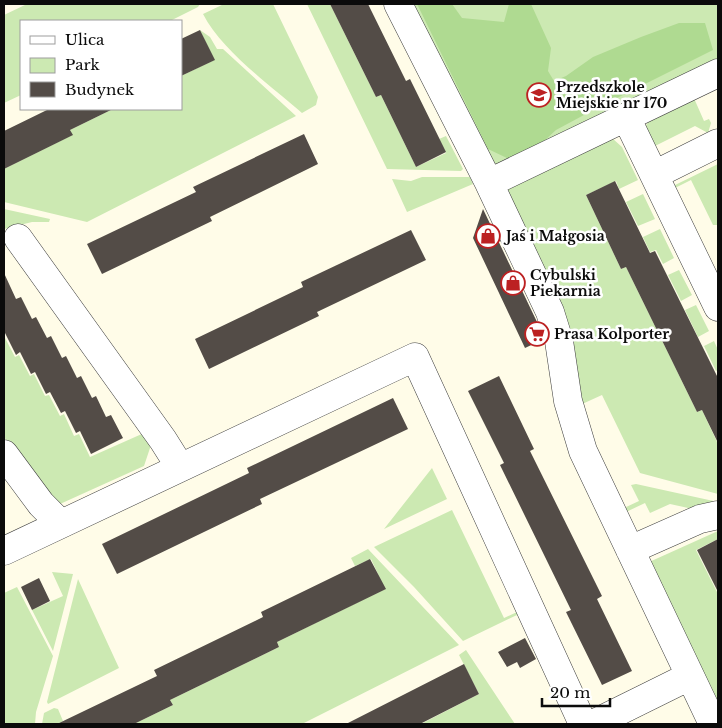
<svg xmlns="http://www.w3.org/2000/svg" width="722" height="728" font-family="'Libre Baskerville',serif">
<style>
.green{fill:#cce9b2}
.forest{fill:#afda91}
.building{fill:#534c47}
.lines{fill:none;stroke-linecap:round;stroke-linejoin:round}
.minor-casing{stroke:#3e3e3e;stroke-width:29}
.minor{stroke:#fff;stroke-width:28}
.labels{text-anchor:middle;stroke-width:5;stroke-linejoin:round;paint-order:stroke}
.poi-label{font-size:14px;font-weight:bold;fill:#0b0b0b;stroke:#fff;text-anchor:start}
</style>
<rect width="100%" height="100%" fill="#fffce8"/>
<!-- green -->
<path class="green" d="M27 4H200L198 7 170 21H21V95L4 103V15Z
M224 4H273L318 97 316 105 302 113C270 85 222 51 203 14Z
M307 4H330L376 97 381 95 416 167 446 153 439 139 446 136 463 169 461 171 387 169Z
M408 4H718V66L503 168 483 156Z
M200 30 210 37 217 49H223L296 116 87 222 4 202V169L72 135 70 130 113 109H181V76L214 60Z
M693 96 704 121 709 119 711 123 708 133 695 126 651 148 643 133C648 112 675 105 693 96Z
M612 138 622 147 638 180 619 189 616 181 586 195 621 269 626 267 697 412 702 410 718 444V494L640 473 602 395 580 405 506 200 508 179Z
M718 164V225H713L691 180 675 188 673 186Z
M422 177H470L473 184 407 212 392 179 411 181Z
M643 194 655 219 638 226 626 202Z
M4 209 50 219 49 222H32L4 229Z
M660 229 674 258 663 264 656 250 650 252 643 237Z
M679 270 692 295 681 301 668 275Z
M696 305 709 331 698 337 685 310Z
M4 336 15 357 19 355 30 376 34 374 45 396 49 395 60 416 64 414 74 436 79 434 90 457 144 433 151 445 144 466 60 504 49 496 4 437Z
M714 341 718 350V370L716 371 704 346Z
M432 468 447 499 384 529Z
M636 484 718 502 702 511 670 504 650 513 645 503 626 512 624 508 639 501 631 485Z
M452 510 504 618 517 612V615L463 641 414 587 374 547Z
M718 531V539L696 550 718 594V712L647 563Z
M368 549 459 645 302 724H134L173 705 170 700 279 647 277 642 385 589 371 559 355 566 351 558Z
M52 572 73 574 53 651 32 610 63 596Z
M78 579 119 668 48 704 47 702Z
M17 587 53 656 36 712 35 724H4V593Z
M466 650 515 724H421L479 694 459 655Z
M54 708 58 709 63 721 57 724H42L44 713Z"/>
<!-- forest -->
<path class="forest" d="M417 4H452L462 18 504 22 509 4H531L551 48 548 71 554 81 566 76 593 57 641 37 679 23H705L713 50 597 108 556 130 543 142 509 159 488 149Z"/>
<!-- building -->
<path class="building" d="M330 4H368L406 81 410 79 446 152 416 167 381 95 376 97Z
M200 30 215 60 181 76V39Z
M49 109H113L70 130 73 135 4 169V131Z
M304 134 318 164 210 217 212 221 102 274 87 244 196 192 193 187Z
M615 181 650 253 655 251 718 378V443L702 410 697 412 626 267 621 269 586 195Z
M483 209 537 322 542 340 525 348 473 238Z
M411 230 426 260 317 312 319 316 209 369 195 339 303 287 301 282Z
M4 273 16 299 21 297 32 319 36 317 47 338 51 336 62 358 66 356 77 378 81 376 92 398 96 396 106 417 111 415 123 438 91 454 80 431 76 433 65 411 61 413 50 392 46 394 35 372 31 374 20 352 16 355 4 331Z
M499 376 534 449 530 451 602 596 597 599 632 671 602 685 566 612 571 610 500 465 504 463 468 391Z
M393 398 408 429 260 499 262 504 117 574 102 544 249 473 247 468Z
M718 539V592L697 550Z
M370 559 386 589 277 642 279 647 170 700 173 705 134 724H57L157 676 154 670 263 617 261 612Z
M39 578 50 601 32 610 21 587Z
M525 638 536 659 520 668 517 662 507 667 498 652Z
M464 664 479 694 420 724H346Z"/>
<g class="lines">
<!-- minor casing -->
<g class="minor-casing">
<path id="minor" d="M398 4 489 183 550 312 559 341 568 401 583 451 713 724
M626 117 718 307
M654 175 718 143
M489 183 718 73
M18 238 163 440 180 467
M4 454 41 504 61 524
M630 550 700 519 718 515
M4 551 415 357 583 724
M593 724 690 676"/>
</g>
<!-- minor -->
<use href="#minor" class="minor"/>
</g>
<!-- icons -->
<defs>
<g id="school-ring" transform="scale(1.25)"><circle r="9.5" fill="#fff" stroke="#bc2122" stroke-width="1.5"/><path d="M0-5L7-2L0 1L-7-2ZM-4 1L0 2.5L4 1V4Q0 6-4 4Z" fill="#bc2122"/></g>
<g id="shop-ring" transform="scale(1.25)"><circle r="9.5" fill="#fff" stroke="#bc2122" stroke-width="1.5"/><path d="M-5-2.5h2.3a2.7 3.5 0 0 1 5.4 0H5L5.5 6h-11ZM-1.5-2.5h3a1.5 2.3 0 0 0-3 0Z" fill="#bc2122"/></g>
<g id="supermarket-ring" transform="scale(1.25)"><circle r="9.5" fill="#fff" stroke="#bc2122" stroke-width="1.5"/><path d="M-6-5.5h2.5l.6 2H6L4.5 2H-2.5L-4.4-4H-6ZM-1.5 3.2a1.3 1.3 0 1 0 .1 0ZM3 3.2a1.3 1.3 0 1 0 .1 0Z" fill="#bc2122"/></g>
</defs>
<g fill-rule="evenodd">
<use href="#school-ring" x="539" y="95"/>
<use href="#shop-ring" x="488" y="236"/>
<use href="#shop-ring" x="513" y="283"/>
<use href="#supermarket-ring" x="537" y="334"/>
</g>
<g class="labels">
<!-- poi labels -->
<g class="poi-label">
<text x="556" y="92">Przedszkole<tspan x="556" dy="16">Miejskie nr 170</tspan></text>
<text x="506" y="241">Jaś i Małgosia</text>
<text x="530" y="280">Cybulski<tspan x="530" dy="16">Piekarnia</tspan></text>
<text x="554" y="339">Prasa Kolporter</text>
</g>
</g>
<!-- border -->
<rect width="722" height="728" fill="none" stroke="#0b0b0b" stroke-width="10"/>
<!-- legend -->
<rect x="20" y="20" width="162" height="90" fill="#ffffff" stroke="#9d9d9d"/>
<rect x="30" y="36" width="25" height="8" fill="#ffffff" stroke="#9d9d9d"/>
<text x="65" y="45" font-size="15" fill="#0b0b0b">Ulica</text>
<rect x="30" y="58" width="25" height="15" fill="#cce9b2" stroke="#9d9d9d"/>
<text x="65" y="70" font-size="15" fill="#0b0b0b">Park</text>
<rect x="30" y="82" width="25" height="15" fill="#534c47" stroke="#9d9d9d"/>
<text x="65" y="95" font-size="15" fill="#0b0b0b">Budynek</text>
<!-- scale -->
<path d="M542 698v8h68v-8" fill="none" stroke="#0b0b0b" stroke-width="2.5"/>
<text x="550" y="698" font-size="15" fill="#0b0b0b" stroke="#ffffff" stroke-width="4" paint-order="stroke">20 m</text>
</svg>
